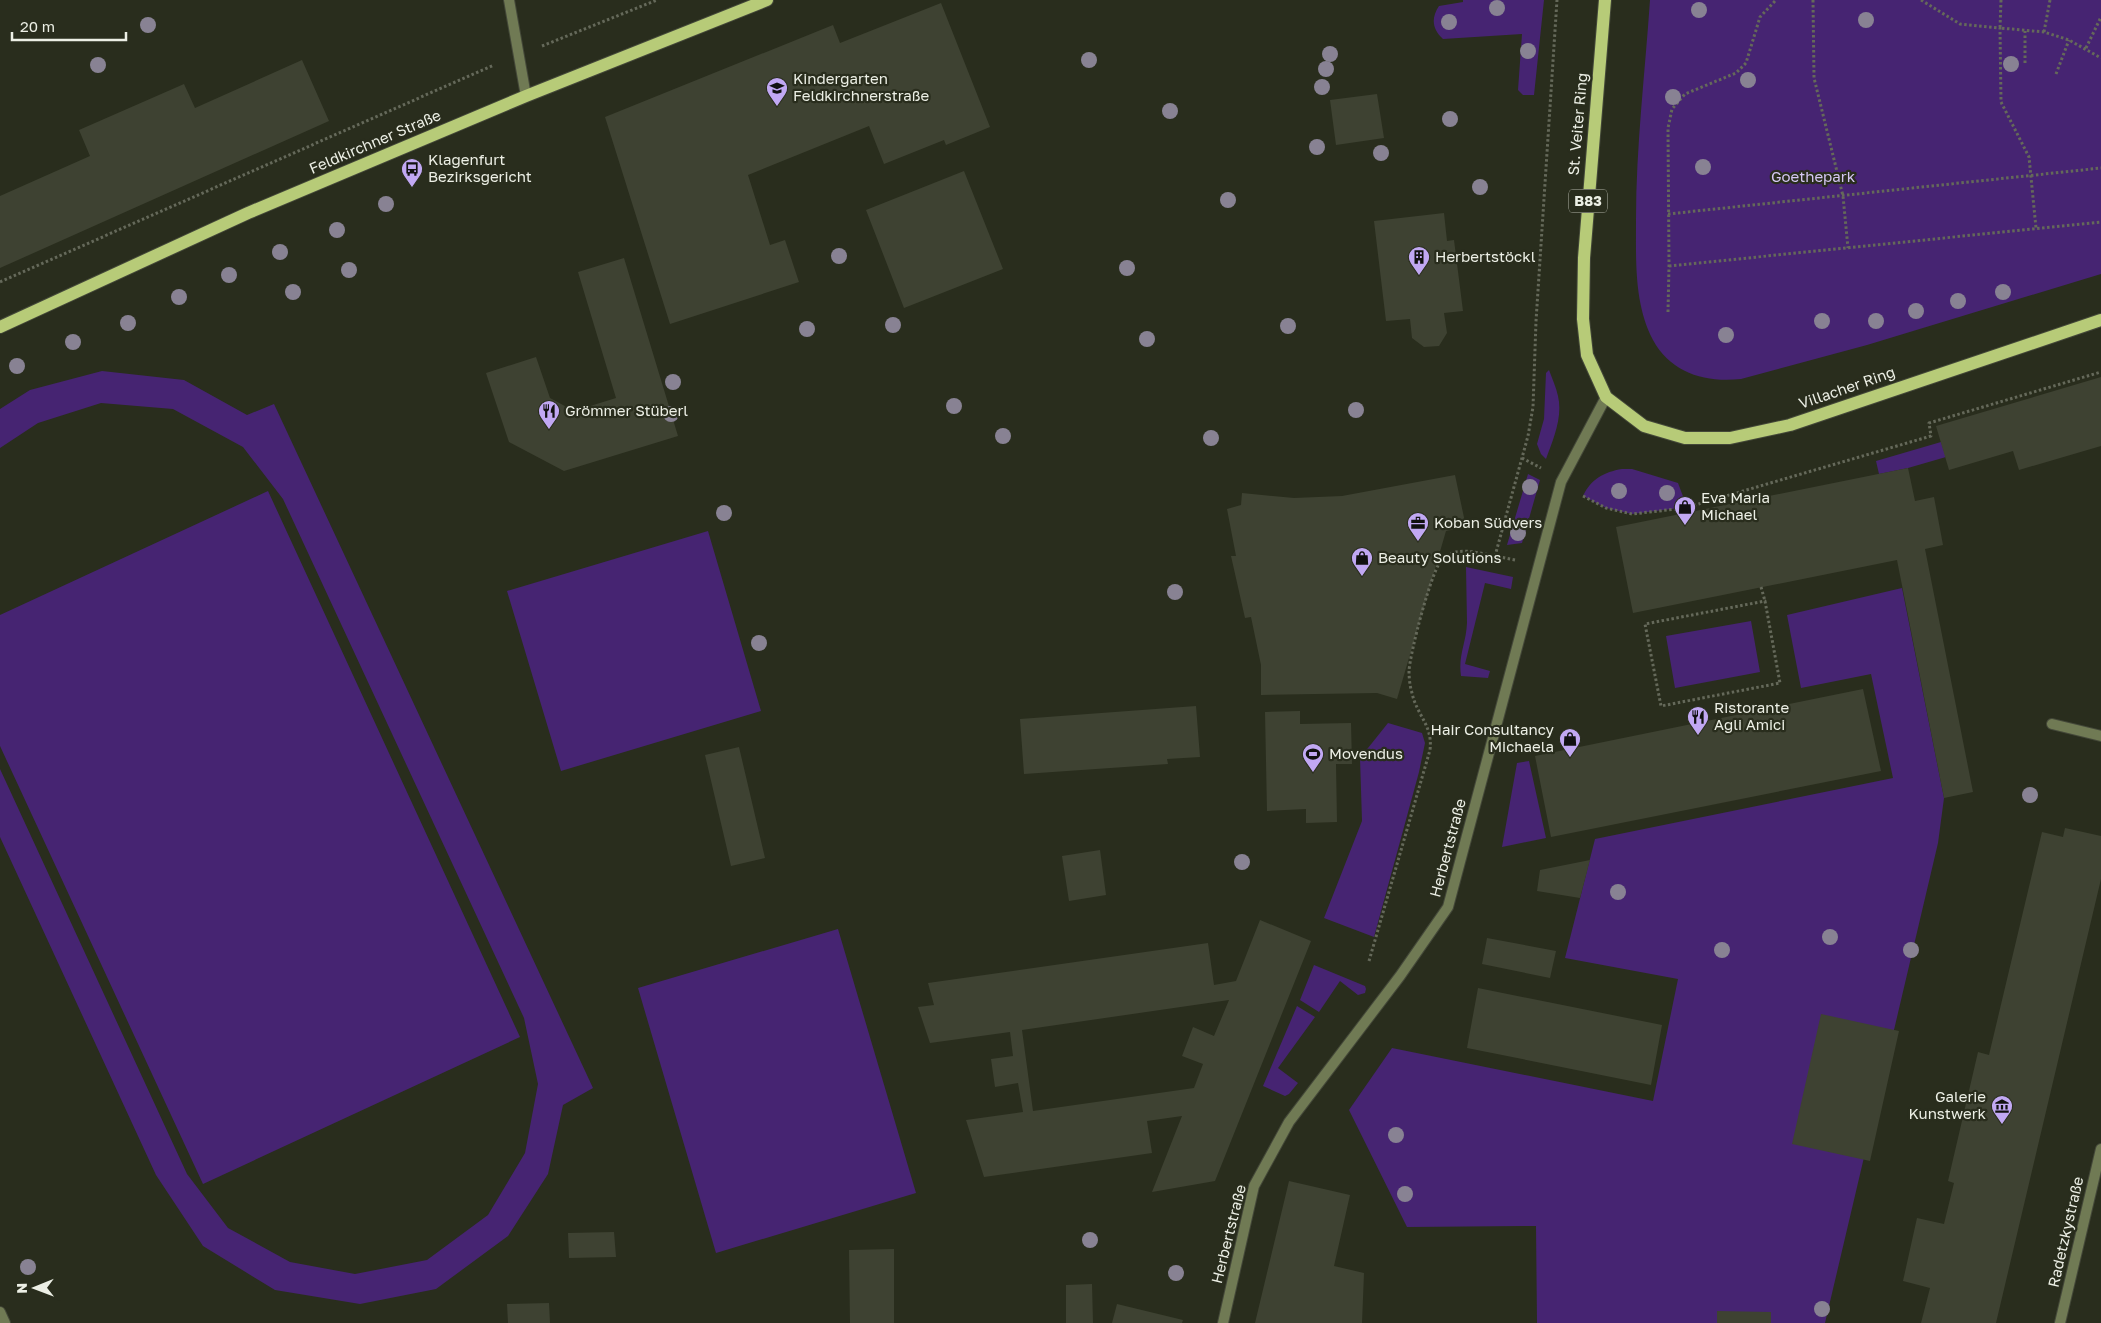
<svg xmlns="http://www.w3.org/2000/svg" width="2101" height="1323" font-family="'Golos Text',sans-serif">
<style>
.green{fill:#462472}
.building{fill:#3e4232;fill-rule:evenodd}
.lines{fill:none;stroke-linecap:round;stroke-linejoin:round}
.service-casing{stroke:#444839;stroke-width:12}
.minor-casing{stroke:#444839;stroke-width:12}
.primary-casing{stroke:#444839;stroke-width:14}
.path{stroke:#65695a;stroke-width:3;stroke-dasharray:2.5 2.5;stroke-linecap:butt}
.service{stroke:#707a54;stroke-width:10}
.minor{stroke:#707a54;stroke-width:10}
.primary{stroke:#b7cb78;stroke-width:12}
.tree{fill:#888293}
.labels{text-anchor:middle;stroke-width:4.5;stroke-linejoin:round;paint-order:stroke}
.shield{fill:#292d1d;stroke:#b2b5a9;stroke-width:1}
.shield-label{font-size:14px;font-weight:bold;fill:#ecefe5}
.poi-label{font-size:15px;fill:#ecefe5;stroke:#292d1d;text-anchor:start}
.street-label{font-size:15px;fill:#ecefe5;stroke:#292d1d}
.park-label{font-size:15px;fill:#d5c7f4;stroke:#292d1d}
</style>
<rect width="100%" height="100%" fill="#292d1d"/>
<!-- green -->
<path class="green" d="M1463 0H1544L1534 95H1523L1518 90 1522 34 1443 39C1432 29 1431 18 1439 6L1463 2Z
M1650 0H2101V274L1867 345 1741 379C1705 383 1671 373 1653 340 1634 304 1636 260 1636 220 1636 147 1645 73 1650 0Z
M1549 370C1552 378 1556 387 1558 396 1563 417 1553 440 1546 459L1541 454 1537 444 1544 419 1546 373Z
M102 371 184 380 247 415 274 404 593 1088 563 1105 548 1174 508 1236 436 1289 360 1304 275 1290 203 1246 156 1175 0 837V769L187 1174 228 1228 290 1262 355 1274 427 1260 488 1215 525 1153 538 1084 524 1018 283 499 243 447 173 409 101 403 38 423 0 448V409L30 390Z
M1941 442 1946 457 1908 468 1879 474 1876 461Z
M1622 469H1632L1678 483 1687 507 1632 514 1606 508 1583 496C1591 479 1604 472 1622 469Z
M1528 474 1540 480 1522 543 1507 545Z
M268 491 520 1037 203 1184 0 746V615Z
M708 531 761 711 561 771 507 591Z
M1466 567 1513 577 1511 589 1485 583 1465 664 1490 671 1488 678 1461 676C1458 655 1466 644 1467 623Z
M1902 588 1944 798 1938 843 1825 1323H1537L1536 1226 1407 1227 1349 1110 1392 1048 1653 1101 1678 979 1565 958 1595 839 1893 778 1871 674 1801 688 1787 615Z
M1751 621 1760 672 1675 688 1666 636Z
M1388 723 1422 733 1425 743 1419 772 1374 937 1324 918 1362 821 1360 758Z
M1529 761 1546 838 1502 847 1517 763Z
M838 929 916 1193 716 1253 638 988Z
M1314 965 1365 986 1366 989 1365 993 1358 995 1340 981 1319 1012 1300 1000Z
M1297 1006 1315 1017 1278 1068 1298 1083 1289 1094 1285 1096 1263 1086Z"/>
<!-- building -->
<path class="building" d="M941 3 990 127 946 145 944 140 884 164 869 126 748 175 770 245 785 240 799 282 670 324 605 117 833 25 840 43Z
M302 60 329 121 0 268V196L90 156 79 130 184 84 195 108Z
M1377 94 1384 138 1336 145 1330 100Z
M964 171 1003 269 904 308 866 210Z
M1444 213 1447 241 1454 240 1463 311 1444 313 1447 333 1439 346 1424 347 1412 338 1410 319 1386 321 1374 221Z
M624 258 678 436 564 471 509 442 486 373 536 357 550 398 574 411 616 398 578 272Z
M2101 377V446L2019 470 2013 451 1949 470 1936 426Z
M1908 468 1915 501 1934 497 1943 545 1925 549 1973 792 1944 798 1897 560 1633 613 1616 527Z
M1455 475 1466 527 1446 531 1397 699 1377 693 1261 695V665L1251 617 1245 618 1231 556H1236L1227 509 1241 505 1242 493 1294 498 1342 496Z
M1863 689 1881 771 1551 837 1535 756Z
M1196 706 1200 757 1167 759 1168 764 1024 774 1020 719Z
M1300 711V724L1351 723 1352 764H1336L1337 822 1306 823V809L1267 811 1265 712Z
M739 747 765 858 731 866 705 755Z
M2065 828 2101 836V879L1996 1323H1921L1930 1288 1903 1281 1917 1218 1944 1224 1954 1183 1948 1181 1978 1052 1989 1055 2042 832 2063 837Z
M1100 850 1106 895 1069 901 1062 856Z
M1590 860 1580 898 1537 891 1540 870Z
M1260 920 1311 941 1215 1181 1152 1192 1182 1116 1147 1121 1152 1153 984 1177 966 1120 1023 1112 1018 1083 995 1087 991 1059 1013 1056 1010 1032 930 1043 918 1007 934 1005 928 983 1208 943 1214 985 1236 981ZM1229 1000 1214 1036 1193 1027 1182 1056 1203 1064 1194 1088 1033 1111 1022 1030Z
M1487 938 1556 951 1550 978 1482 964Z
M1478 988 1662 1025 1651 1085 1467 1048Z
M1821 1014 1899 1031 1870 1161 1792 1144Z
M1289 1181 1350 1195 1334 1266 1364 1273 1362 1323H1255Z
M614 1232 616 1257 569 1258 568 1233Z
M894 1249V1323H850L849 1250Z
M1092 1284 1093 1323H1066V1285Z
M549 1303 550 1323H508L507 1304Z
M1117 1304 1183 1320 1182 1323H1112Z
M1717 1311 1771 1312V1323H1717Z"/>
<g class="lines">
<!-- service casing -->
<g class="service-casing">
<path id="service" d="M2052 724 2101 736"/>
</g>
<!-- minor casing -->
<g class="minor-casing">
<path id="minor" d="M509 0 526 96
M0 1312 5 1323
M1223 1323 1254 1186 1289 1122 1400 976 1448 907 1561 482 1606 397
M2060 1323 2101 1149"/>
</g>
<!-- primary casing -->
<g class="primary-casing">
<path id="primary" d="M1605 0 1584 258 1583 319 1587 355 1606 397 1644 426 1685 438H1730L1790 425 2101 320
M0 327 248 213 526 96 767 0"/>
</g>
<!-- path -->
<path class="path" d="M1813 0 1814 78 1843 196 1848 248
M1921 0 1960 24 2000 28 2001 102 2029 157 2036 228
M2001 0 2000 28 2044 32 2069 40 2101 58
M2044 32 2050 0
M542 46 657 0
M2086 48 2101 17
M2025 63V31
M2056 74 2069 40
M1668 214 2101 168
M1669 266 2101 222
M0 282 494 65
M1668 312 1669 266 1668 128 1672 109 1685 94 1736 73 1746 63 1760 17 1776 0
M1522 458 1541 468
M1742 491 1745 504
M1583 496 1606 508 1632 514 1685 508 1931 436 1929 423 2101 372
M1515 560 1495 556 1528 436 1533 407 1536 321 1557 0
M1761 587 1765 601
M1765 601 1780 683 1661 706 1645 624Z
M1369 961 1430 750C1433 725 1417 716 1412 693 1410 687 1409 678 1409 671 1410 653 1432 567 1443 558 1458 546 1478 553 1495 556"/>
<!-- service -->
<use href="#service" class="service"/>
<!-- minor -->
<use href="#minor" class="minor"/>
<!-- primary -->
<use href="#primary" class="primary"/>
</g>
<!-- trees -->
<g class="tree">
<circle cx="1497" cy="8" r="8"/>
<circle cx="1699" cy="10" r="8"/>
<circle cx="1866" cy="20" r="8"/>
<circle cx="1449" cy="22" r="8"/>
<circle cx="148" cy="25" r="8"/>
<circle cx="1528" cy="51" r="8"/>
<circle cx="1330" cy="54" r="8"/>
<circle cx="1089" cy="60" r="8"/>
<circle cx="2011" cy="64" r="8"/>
<circle cx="98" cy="65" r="8"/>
<circle cx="1326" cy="69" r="8"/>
<circle cx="1748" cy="80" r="8"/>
<circle cx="1322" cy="87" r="8"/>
<circle cx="1673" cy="97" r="8"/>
<circle cx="1170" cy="111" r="8"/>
<circle cx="1450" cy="119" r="8"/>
<circle cx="1317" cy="147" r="8"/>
<circle cx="1381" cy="153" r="8"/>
<circle cx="1703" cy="167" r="8"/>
<circle cx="1480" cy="187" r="8"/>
<circle cx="1228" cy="200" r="8"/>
<circle cx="386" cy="204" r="8"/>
<circle cx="337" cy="230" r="8"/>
<circle cx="280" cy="252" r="8"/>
<circle cx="839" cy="256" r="8"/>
<circle cx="1127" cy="268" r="8"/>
<circle cx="349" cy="270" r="8"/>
<circle cx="229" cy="275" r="8"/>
<circle cx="293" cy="292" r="8"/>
<circle cx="2003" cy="292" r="8"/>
<circle cx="179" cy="297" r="8"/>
<circle cx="1958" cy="301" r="8"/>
<circle cx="1916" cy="311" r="8"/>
<circle cx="1822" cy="321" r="8"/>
<circle cx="1876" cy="321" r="8"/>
<circle cx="128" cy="323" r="8"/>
<circle cx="893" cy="325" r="8"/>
<circle cx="1288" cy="326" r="8"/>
<circle cx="807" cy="329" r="8"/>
<circle cx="1726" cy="335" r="8"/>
<circle cx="1147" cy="339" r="8"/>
<circle cx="73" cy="342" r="8"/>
<circle cx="17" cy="366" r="8"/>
<circle cx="673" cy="382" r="8"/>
<circle cx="954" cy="406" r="8"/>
<circle cx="1356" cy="410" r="8"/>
<circle cx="671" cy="414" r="8"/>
<circle cx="1003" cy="436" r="8"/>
<circle cx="1211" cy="438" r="8"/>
<circle cx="1530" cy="487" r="8"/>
<circle cx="1619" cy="491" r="8"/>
<circle cx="1667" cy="493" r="8"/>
<circle cx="724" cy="513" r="8"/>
<circle cx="1518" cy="533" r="8"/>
<circle cx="1175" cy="592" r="8"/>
<circle cx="759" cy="643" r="8"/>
<circle cx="2030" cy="795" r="8"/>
<circle cx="1242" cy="862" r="8"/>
<circle cx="1618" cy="892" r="8"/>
<circle cx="1830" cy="937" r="8"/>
<circle cx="1722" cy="950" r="8"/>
<circle cx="1911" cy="950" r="8"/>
<circle cx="1396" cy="1135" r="8"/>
<circle cx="1405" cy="1194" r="8"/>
<circle cx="1090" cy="1240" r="8"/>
<circle cx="28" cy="1267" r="8"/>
<circle cx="1176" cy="1273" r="8"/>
<circle cx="1822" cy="1309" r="8"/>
</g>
<!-- icons -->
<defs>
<g id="school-pin" transform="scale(1.125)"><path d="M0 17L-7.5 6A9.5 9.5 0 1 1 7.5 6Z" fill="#c1a8f3" stroke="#292d1d"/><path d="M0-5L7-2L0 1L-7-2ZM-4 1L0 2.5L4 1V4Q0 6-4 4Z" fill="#111"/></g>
<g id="bus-pin" transform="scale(1.125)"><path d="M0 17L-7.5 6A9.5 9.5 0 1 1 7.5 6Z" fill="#c1a8f3" stroke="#292d1d"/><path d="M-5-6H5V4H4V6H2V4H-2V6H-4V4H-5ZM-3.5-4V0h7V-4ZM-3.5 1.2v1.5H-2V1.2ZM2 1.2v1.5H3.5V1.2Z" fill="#111"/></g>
<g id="building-pin" transform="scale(1.125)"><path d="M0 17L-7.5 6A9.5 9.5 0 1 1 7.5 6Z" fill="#c1a8f3" stroke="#292d1d"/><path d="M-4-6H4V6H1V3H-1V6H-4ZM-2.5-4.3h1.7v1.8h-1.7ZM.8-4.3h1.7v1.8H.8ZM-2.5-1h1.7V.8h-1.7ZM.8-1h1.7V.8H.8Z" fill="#111"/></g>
<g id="restaurant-pin" transform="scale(1.125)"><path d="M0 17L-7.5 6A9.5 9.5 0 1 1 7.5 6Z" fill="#c1a8f3" stroke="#292d1d"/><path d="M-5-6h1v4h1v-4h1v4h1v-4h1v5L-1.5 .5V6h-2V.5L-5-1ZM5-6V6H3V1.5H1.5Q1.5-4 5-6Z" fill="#111"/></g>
<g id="shop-pin" transform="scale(1.125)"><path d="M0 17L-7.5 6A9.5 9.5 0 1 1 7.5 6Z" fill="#c1a8f3" stroke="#292d1d"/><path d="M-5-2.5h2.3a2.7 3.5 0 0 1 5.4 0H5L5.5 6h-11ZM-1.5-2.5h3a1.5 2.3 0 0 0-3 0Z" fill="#111"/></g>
<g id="office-pin" transform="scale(1.125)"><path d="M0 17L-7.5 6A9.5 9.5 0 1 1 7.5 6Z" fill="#c1a8f3" stroke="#292d1d"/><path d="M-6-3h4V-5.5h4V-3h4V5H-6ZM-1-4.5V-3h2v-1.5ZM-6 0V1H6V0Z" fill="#111"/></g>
<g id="stadium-pin" transform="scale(1.125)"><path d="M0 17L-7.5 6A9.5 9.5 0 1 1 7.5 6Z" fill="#c1a8f3" stroke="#292d1d"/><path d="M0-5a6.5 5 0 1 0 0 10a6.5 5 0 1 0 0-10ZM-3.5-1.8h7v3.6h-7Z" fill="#111"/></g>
<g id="museum-pin" transform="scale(1.125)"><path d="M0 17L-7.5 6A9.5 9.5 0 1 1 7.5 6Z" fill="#c1a8f3" stroke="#292d1d"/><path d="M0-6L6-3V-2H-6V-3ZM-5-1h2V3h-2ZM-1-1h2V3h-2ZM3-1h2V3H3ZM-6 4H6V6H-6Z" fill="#111"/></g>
</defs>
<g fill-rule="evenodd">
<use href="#school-pin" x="777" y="88"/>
<use href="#bus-pin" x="412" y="169"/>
<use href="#building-pin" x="1419" y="257"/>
<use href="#restaurant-pin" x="549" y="411"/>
<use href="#shop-pin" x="1685" y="507"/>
<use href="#office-pin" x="1418" y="523"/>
<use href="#shop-pin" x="1362" y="558"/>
<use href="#restaurant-pin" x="1698" y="717"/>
<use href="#shop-pin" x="1570" y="739"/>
<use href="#stadium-pin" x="1313" y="754"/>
<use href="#museum-pin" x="2002" y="1106"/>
</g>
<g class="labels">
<!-- shield labels -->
<rect class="shield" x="1569" y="189.5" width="38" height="23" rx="4"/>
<g class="shield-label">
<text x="1588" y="206">B83</text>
</g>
<!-- poi labels -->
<g class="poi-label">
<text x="793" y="84">Kindergarten<tspan x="793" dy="17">Feldkirchnerstraße</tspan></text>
<text x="428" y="165">Klagenfurt<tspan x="428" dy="17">Bezirksgericht</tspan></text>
<text x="1435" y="262">Herbertstöckl</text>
<text x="565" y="416">Grömmer Stüberl</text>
<text x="1701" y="503">Eva Maria<tspan x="1701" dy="17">Michael</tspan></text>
<text x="1434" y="528">Koban Südvers</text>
<text x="1378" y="563">Beauty Solutions</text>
<text x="1714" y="713">Ristorante<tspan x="1714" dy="17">Agli Amici</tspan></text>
<text x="1554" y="735" text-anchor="end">Hair Consultancy<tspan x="1554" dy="17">Michaela</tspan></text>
<text x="1329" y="759">Movendus</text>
<text x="1986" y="1102" text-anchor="end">Galerie<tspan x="1986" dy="17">Kunstwerk</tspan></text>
</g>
<!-- street labels -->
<g class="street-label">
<text transform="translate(1578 124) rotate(-85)" y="5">St. Veiter Ring</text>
<text transform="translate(375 142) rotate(-23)" y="5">Feldkirchner Straße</text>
<text transform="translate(1847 388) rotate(-19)" y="5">Villacher Ring</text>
<text transform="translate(1448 848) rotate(-75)" y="5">Herbertstraße</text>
<text transform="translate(2066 1232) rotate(-77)" y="5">Radetzkystraße</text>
<text transform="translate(1229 1234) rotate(-76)" y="5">Herbertstraße</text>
</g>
<!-- park labels -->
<g class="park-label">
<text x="1813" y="182">Goethepark</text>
</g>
</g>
<!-- north arrow -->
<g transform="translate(35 1288) rotate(269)" stroke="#292d1d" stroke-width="4" paint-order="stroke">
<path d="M0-4L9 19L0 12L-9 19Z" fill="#ecefe5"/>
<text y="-8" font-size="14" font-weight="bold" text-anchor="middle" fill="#ecefe5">N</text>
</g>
<!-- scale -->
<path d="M12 32v8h114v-8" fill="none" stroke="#ecefe5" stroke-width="2.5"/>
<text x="20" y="32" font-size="15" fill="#ecefe5" stroke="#292d1d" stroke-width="4" paint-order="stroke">20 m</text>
</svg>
